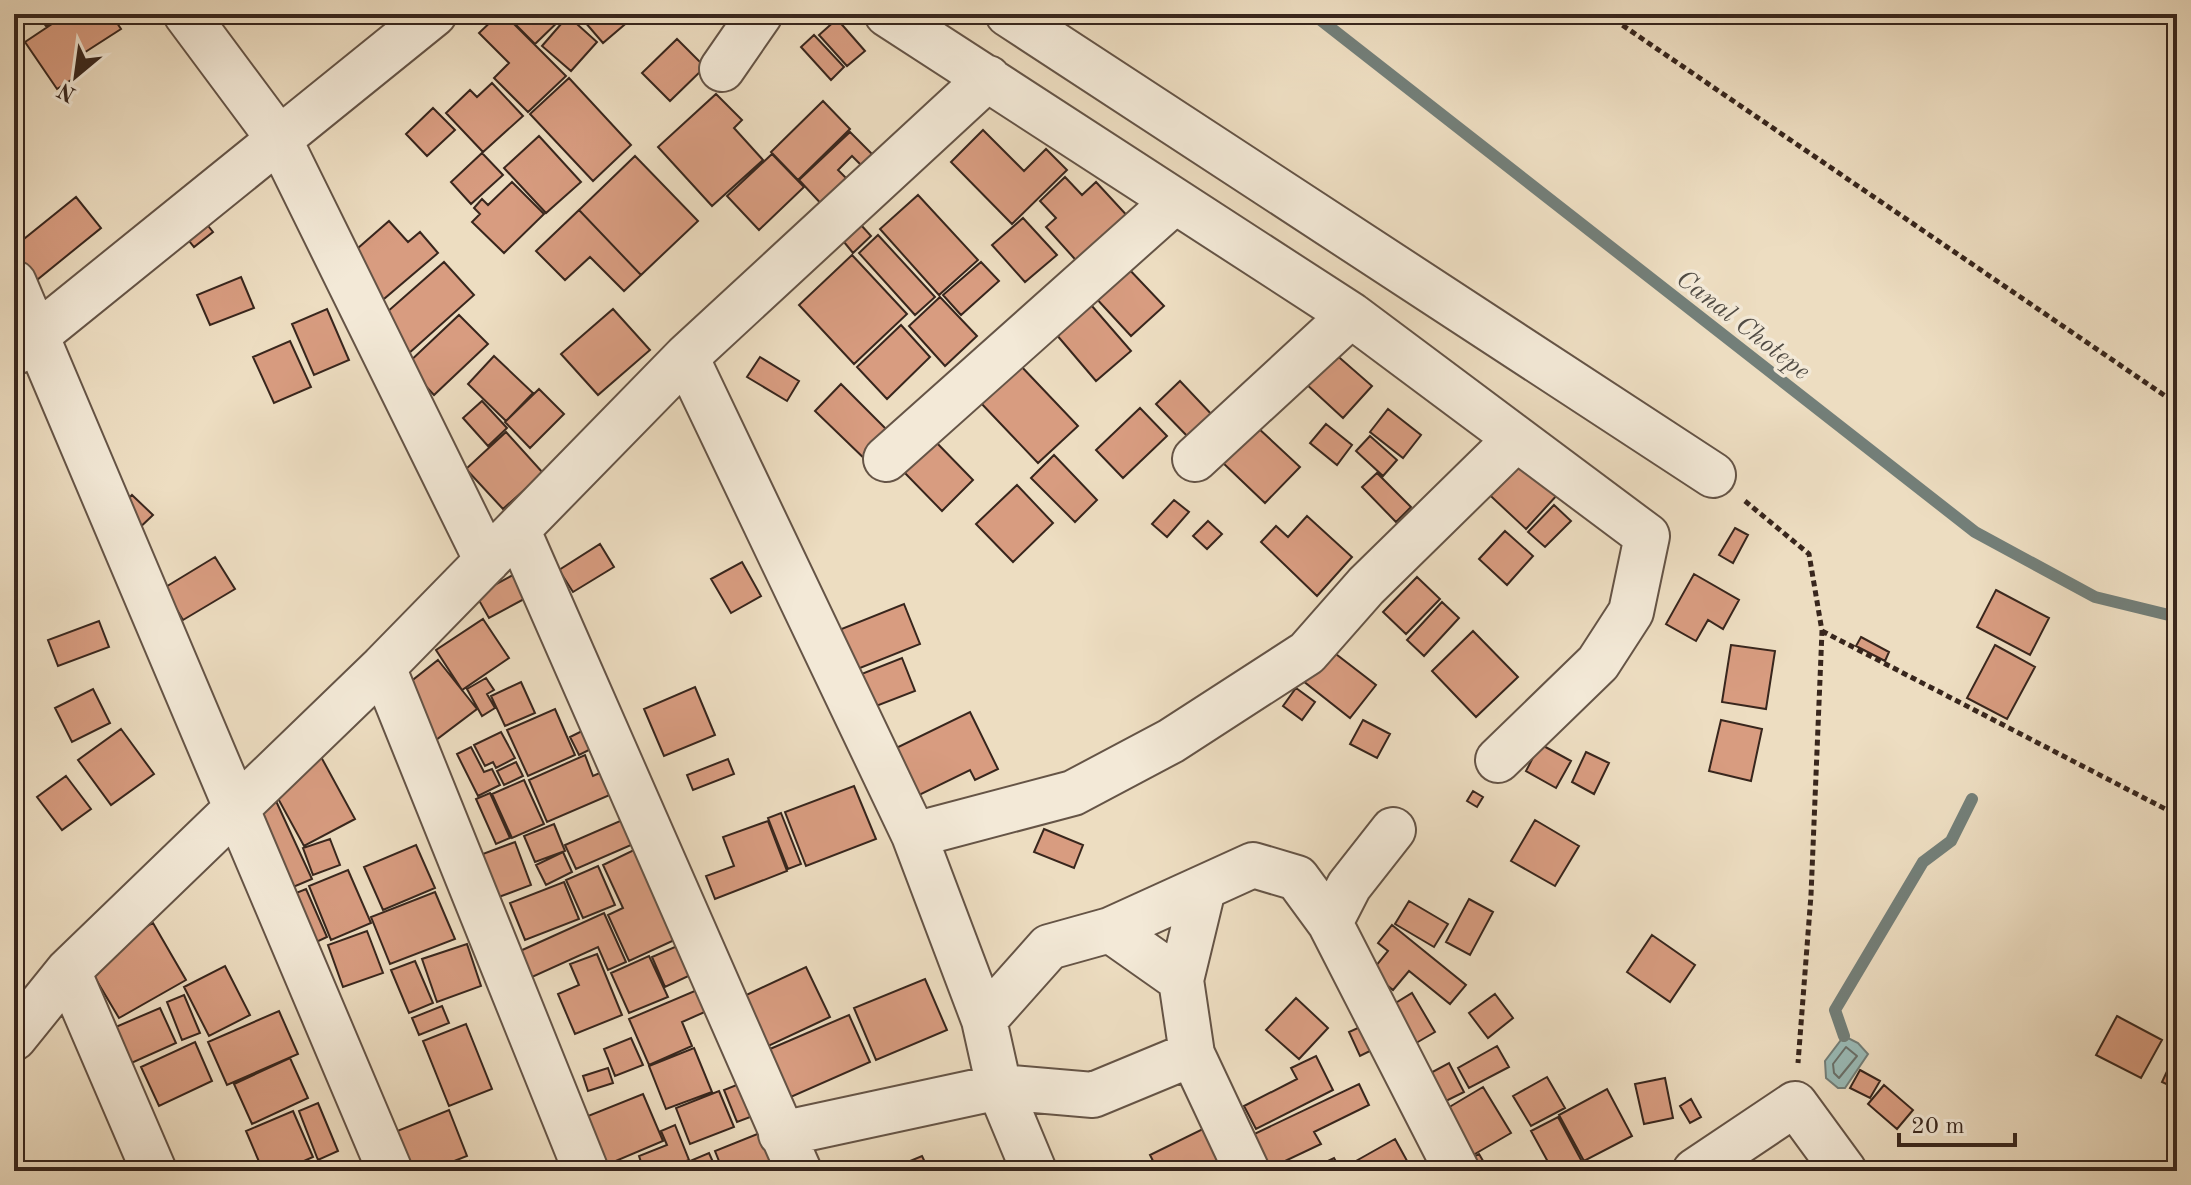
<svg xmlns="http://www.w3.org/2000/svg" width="2191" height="1185" font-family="'Old Standard TT',serif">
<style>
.water{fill:#9abbb7;stroke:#737f79;stroke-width:2}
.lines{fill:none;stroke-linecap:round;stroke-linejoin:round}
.shore{stroke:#69706a;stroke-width:2}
.stream{stroke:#737f79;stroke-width:12}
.building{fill:#d89c80;stroke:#38261d;stroke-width:2}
.minor-casing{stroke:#655446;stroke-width:48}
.path{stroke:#38261d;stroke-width:5;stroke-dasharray:6 4;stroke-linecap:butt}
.minor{stroke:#f3e9d7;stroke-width:44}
.labels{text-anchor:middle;stroke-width:7;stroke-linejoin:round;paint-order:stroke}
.water-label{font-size:26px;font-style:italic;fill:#504b44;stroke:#f3e9d7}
</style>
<rect width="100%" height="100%" fill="#edddc1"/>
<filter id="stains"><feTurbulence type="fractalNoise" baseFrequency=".0025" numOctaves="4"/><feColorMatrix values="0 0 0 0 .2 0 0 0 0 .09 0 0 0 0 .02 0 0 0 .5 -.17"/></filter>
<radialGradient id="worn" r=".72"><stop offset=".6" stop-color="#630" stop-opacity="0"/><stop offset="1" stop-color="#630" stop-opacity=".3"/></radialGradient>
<!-- water -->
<path class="water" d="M1844 1036 1858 1043 1868 1054 1845 1088H1838L1826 1078 1825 1061Z"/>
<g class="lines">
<!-- shore -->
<path class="shore" d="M1846 1047 1857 1056 1839 1078 1834 1073 1833 1064Z"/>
<!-- stream -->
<path class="stream" d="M1313 14 1975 532 2095 597 2177 617
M1844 1036 1835 1010 1923 862 1951 841 1972 799"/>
</g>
<!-- building -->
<path class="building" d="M37 14H62L46 26Z
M67 14H111L121 29 76 58 85 71 57 89 25 42Z
M499 14H504L566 76 528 112 494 78 509 63 479 33Z
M505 14H566L535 44Z
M578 14H637L603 43Z
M568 16 597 42 571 71 542 46Z
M837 19 865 51 847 66 819 35Z
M814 35 844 67 831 80 801 47Z
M677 39 705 67 670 101 642 73Z
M569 78 631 145 593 181 530 114Z
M492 83 523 116 483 152 446 113 470 90 477 97Z
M716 94 742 120 734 128 763 160 712 206 658 147Z
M823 101 850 129 798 180 771 152Z
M433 108 455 130 427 156 406 134Z
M983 130 1024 171 1046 149 1067 170 1012 224 951 162Z
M850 132 879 161 868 172 852 156 838 170 853 185 826 209 799 180Z
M539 136 581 182 546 213 504 168Z
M482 153 503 175 471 204 451 182Z
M772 154 804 187 759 230 727 196Z
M635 156 698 221 641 275 579 210Z
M1065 177 1082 195 1096 182 1132 221 1082 267 1046 227 1056 218 1040 201Z
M512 182 544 214 504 253 472 222 480 214 474 208 482 199 488 205Z
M918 195 978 260 939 295 880 229Z
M76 197 101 228 32 284 14 261V247Z
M579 210 641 275 624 291 590 257 565 280 536 251Z
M197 212 213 232 194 247 178 227Z
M1023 218 1057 255 1025 282 992 245Z
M389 221 408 242 420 232 438 253 378 304 342 262Z
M861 225 871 236 853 253 844 242Z
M878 235 935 297 915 315 859 253Z
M852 255 907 314 854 364 799 305Z
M444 262 474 295 408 354 378 320Z
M981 262 999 281 961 315 943 295Z
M1126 266 1164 306 1131 336 1094 296Z
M241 277 254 308 210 325 197 295Z
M940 297 977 336 945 366 909 326Z
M1085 298 1131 351 1096 381 1050 327Z
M327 309 349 360 314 375 292 324Z
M613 309 650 350 598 395 561 354Z
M459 315 488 344 434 395 406 365Z
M901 325 930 357 887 399 857 367Z
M290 341 311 387 274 403 253 357Z
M1333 352 1372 386 1343 418 1305 383Z
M494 356 533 393 506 421 468 384Z
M760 357 799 381 787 401 747 377Z
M1019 364 1078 426 1038 463 979 401Z
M1180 381 1215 418 1191 440 1156 404Z
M841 384 895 438 870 464 815 411Z
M539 389 564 414 530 448 505 422Z
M482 401 507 428 488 446 463 418Z
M1140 408 1167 436 1123 478 1096 450Z
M1388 409 1421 435 1403 458 1370 432Z
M1326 424 1352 445 1337 465 1310 443Z
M1257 427 1300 467 1265 503 1222 462Z
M506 432 543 473 503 509 466 469Z
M1370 436 1397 460 1383 476 1356 451Z
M932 438 973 480 942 511 901 469Z
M1511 451 1558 494 1526 529 1479 485Z
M1054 455 1097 500 1075 522 1031 478Z
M1377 473 1411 507 1396 522 1362 487Z
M1017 485 1053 523 1013 562 976 524Z
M132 495 153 515 134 533 114 513Z
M1174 500 1189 512 1167 537 1152 524Z
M1554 505 1571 521 1545 547 1528 532Z
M1307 516 1352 557 1317 596 1261 542 1276 526 1288 537Z
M1208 521 1222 534 1207 549 1193 536Z
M1735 528 1748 535 1733 563 1719 555Z
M1505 531 1533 556 1507 585 1479 559Z
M600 544 614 567 573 592 559 570Z
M215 557 235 589 183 620 164 588Z
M742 562 761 596 731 613 711 579Z
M1694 574 1739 600 1723 629 1708 620 1696 641 1666 624Z
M513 575 526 598 489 618 476 595Z
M1417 577 1440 599 1406 634 1383 612Z
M1996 590 2049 618 2030 655 1977 627Z
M1442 602 1459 618 1424 656 1407 640Z
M904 604 920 644 855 670 839 630Z
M483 619 509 658 462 690 436 650Z
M99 621 109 647 58 666 48 640Z
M1473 631 1518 677 1476 717 1432 671Z
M1861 637 1889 652 1885 661 1856 646Z
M1319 641 1376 685 1350 718 1293 673Z
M1731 645 1775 651 1766 709 1722 702Z
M1995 645 2035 667 2007 719 1967 698Z
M902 658 915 691 871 708 859 675Z
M438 660 477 709 432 743 395 694Z
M486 678 494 690 487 694 495 708 482 716 467 689Z
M521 682 535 713 505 726 491 696Z
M695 687 715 735 664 756 644 709Z
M1296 688 1315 702 1302 720 1283 706Z
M93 689 110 723 72 742 55 708Z
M555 709 575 755 528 776 507 730Z
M970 712 998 769 975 780 970 770 911 799 888 752Z
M1363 720 1390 734 1377 758 1350 744Z
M1721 720 1762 729 1751 781 1709 771Z
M588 728 597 746 579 755 570 737Z
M121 729 154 774 111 805 78 760Z
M501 732 515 758 496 768 493 762 485 766 474 745Z
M1540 744 1571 761 1556 788 1526 771Z
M471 747 484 772 492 769 500 785 478 796 457 754Z
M1586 752 1609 763 1594 794 1572 782Z
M320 755 355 819 304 846 269 782Z
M585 755 593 776 609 769 619 791 547 822 529 780Z
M728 759 734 774 693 790 687 775Z
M516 762 523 776 504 785 497 771Z
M66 776 91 809 62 830 37 797Z
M524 780 544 824 512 838 492 794Z
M854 786 876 839 806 866 785 812Z
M1473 791 1483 797 1477 807 1467 801Z
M490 793 510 838 496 844 476 799Z
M276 801 312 879 279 893 243 816Z
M781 813 801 864 788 869 768 818Z
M627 818 638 842 576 869 565 845Z
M1535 820 1579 846 1555 886 1511 861Z
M768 821 787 871 715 899 706 876 734 866 723 837Z
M554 824 565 851 535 862 524 836Z
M1044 829 1083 845 1074 868 1034 852Z
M330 839 340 865 313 875 303 848Z
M515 842 531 885 488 901 472 858Z
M416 845 435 888 383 910 364 867Z
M638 848 681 937 629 961 608 915 623 908 603 865Z
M563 852 572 872 546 885 536 865Z
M598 866 615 905 583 918 566 880Z
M348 870 371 923 331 940 309 886Z
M564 882 579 919 525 940 510 903Z
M306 889 327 937 312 944 291 895Z
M435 892 455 939 390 964 371 917Z
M1469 899 1493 912 1470 955 1446 942Z
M1409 901 1448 924 1434 947 1395 924Z
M604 913 626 962 608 970 598 947 521 982 509 956Z
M153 923 186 980 119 1018 85 961Z
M1392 925 1466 985 1450 1004 1409 971 1393 990 1371 972 1388 951 1378 943Z
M367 931 383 973 343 987 328 945Z
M1652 935 1695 965 1670 1002 1627 972Z
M684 943 697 972 665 987 652 957Z
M467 944 481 986 437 1002 422 959Z
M597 954 622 1015 575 1034 558 994 579 985 570 964Z
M649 956 668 997 629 1013 611 973Z
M415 961 433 1003 409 1013 391 970Z
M225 966 250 1015 209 1036 184 987Z
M806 967 830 1017 764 1048 740 998Z
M925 979 947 1030 876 1060 854 1008Z
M697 990 707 1011 682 1022 692 1046 649 1065 629 1019Z
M1412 993 1435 1032 1399 1053 1376 1015Z
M1495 994 1513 1018 1488 1038 1469 1013Z
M184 995 200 1033 182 1040 167 1002Z
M1296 998 1328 1028 1299 1059 1266 1030Z
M442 1006 449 1023 419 1035 412 1018Z
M160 1008 176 1043 127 1065 111 1029Z
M279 1011 298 1054 227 1085 208 1042Z
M849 1015 870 1062 784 1100 763 1052Z
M2117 1016 2162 1040 2141 1078 2096 1055Z
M466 1024 492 1089 449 1106 423 1041Z
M1360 1027 1372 1050 1360 1056 1349 1032Z
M631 1038 643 1065 615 1076 604 1049Z
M195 1042 212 1081 159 1106 141 1067Z
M1497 1046 1509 1067 1469 1088 1458 1068Z
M694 1048 712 1092 666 1109 649 1066Z
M2177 1050V1089L2162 1082Z
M1316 1056 1333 1090 1256 1129 1244 1106 1297 1079 1291 1068Z
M290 1058 308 1098 252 1124 234 1084Z
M1449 1063 1464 1092 1440 1104 1425 1076Z
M608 1068 613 1083 588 1091 583 1076Z
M1860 1070 1880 1081 1870 1098 1850 1088Z
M1547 1077 1565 1108 1531 1126 1513 1096Z
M1665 1078 1673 1118 1644 1124 1635 1084Z
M749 1080 761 1113 737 1122 724 1090Z
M1359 1084 1369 1105 1314 1132 1321 1144 1264 1171 1248 1137Z
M1884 1085 1913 1110 1897 1129 1868 1104Z
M1483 1087 1511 1133 1468 1158 1441 1112Z
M1607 1089 1632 1136 1584 1161 1559 1115Z
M719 1091 734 1127 690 1144 676 1108Z
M643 1094 663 1141 604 1166 583 1118Z
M1691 1099 1701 1117 1690 1123 1680 1106Z
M318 1103 338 1151 318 1160 299 1111Z
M449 1110 467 1156 429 1171H393L380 1138Z
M293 1111 313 1157 297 1164 300 1171H263L246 1131Z
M1558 1117 1587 1171H1553L1531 1131Z
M1215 1123 1239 1171H1158L1150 1155Z
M675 1125 689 1160 660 1171H633L631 1166 641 1162 639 1156 667 1145 661 1131Z
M765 1131 781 1171H723L715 1151Z
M1395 1139 1411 1168 1405 1171H1350L1347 1166Z
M709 1153 717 1171H694L690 1161Z
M1479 1154 1489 1171H1467L1463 1163Z
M922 1156 929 1171H886Z
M1334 1158 1341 1171H1307Z
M469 1161 473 1171H444Z"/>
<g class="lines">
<!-- minor casing -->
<g class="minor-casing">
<path id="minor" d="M186 14 279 139 487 561
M887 14 1351 315 1647 536 1631 612 1598 663 1498 760
M1008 14 1713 475
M722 69 760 14
M14 283 390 1171
M16 352 434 14
M686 357 914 835 984 1020 999 1087 1034 1171
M886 459 1175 201
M1195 459 1351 315
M518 531 799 1171
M383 667 586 1171
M914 835 1073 793 1171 741 1307 653 1366 586 1516 439
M1203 889 1181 980 1192 1054 1247 1171
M1330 923 1349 886 1393 830
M1110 930 1181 980
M68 971 154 1171
M984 1020 1049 947 1110 930 1253 865 1297 878 1330 923 1457 1171
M14 1038 68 971 383 667 686 357 988 78
M781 1134 999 1087 1093 1095 1192 1054
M1695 1171 1795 1104 1844 1171"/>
</g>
<!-- path -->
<path class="path" d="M1606 14 2177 404
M1745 501 1809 554 1822 631 1811 895 1798 1063
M1822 631 2177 815"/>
<!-- minor -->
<use href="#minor" class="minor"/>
</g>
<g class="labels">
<!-- water labels -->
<g class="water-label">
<text transform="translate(1744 324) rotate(38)" y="9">Canal Chotepe</text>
</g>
</g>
<!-- margin -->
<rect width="2191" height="1185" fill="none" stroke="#edddc1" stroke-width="48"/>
<rect x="16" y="16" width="2159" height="1153" fill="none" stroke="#38261d" stroke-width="4"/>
<rect x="24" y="24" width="2143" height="1137" fill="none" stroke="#38261d" stroke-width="2"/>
<!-- north arrow -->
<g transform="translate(76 76) rotate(209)" stroke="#f3e9d7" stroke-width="6" paint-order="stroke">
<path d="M0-6L14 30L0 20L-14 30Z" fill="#38261d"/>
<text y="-12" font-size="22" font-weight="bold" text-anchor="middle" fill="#38261d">N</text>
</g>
<!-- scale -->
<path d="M1899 1133v12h116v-12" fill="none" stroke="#38261d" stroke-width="4"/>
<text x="1911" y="1133" font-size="24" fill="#38261d" stroke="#f3e9d7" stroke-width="6" paint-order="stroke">20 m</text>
<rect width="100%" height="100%" filter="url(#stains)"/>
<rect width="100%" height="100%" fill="url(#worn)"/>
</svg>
